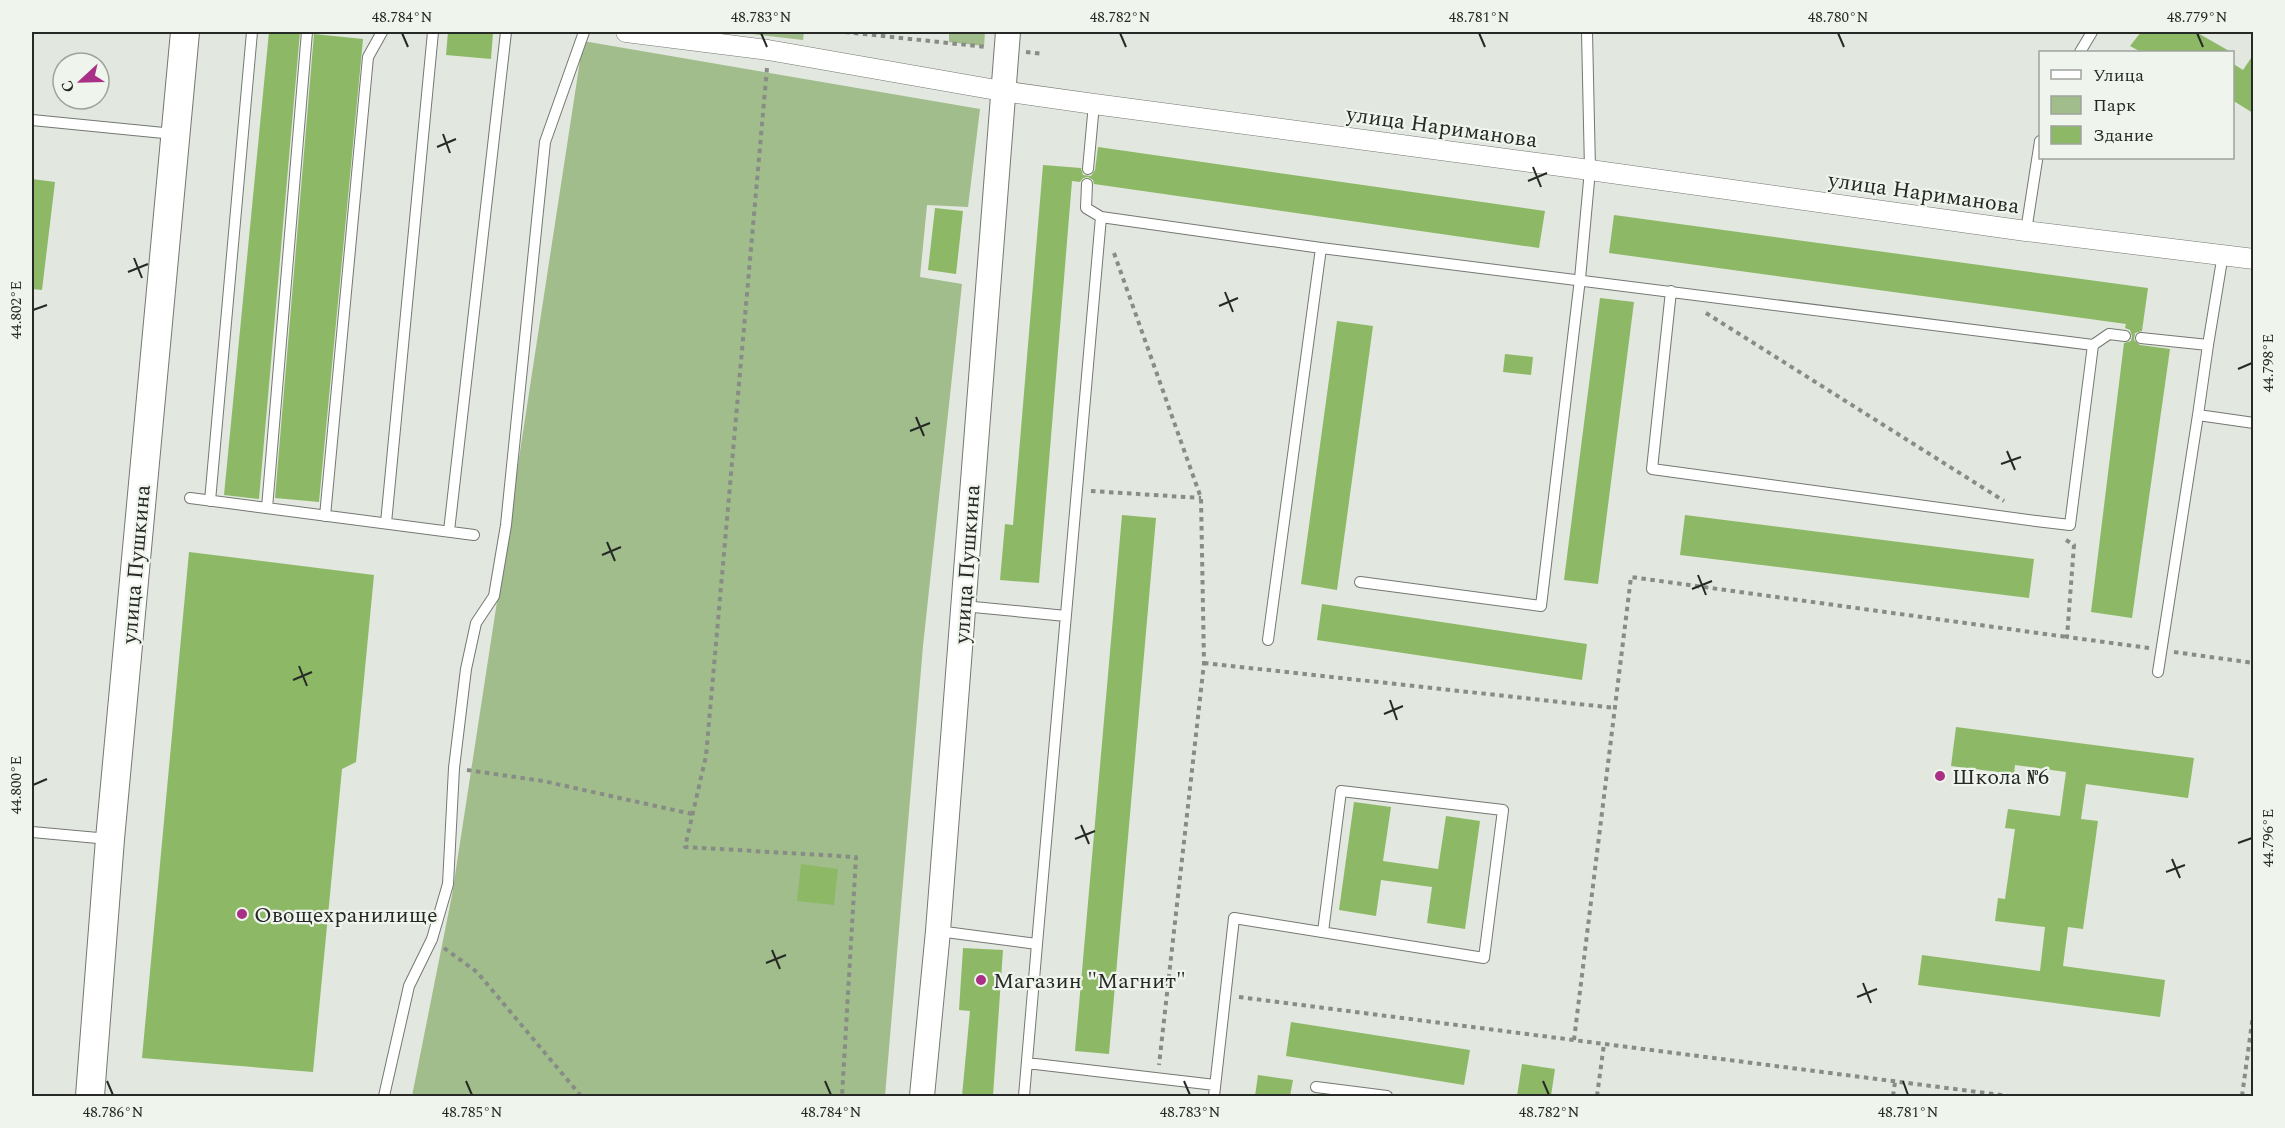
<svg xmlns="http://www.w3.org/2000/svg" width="2285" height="1128" font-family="Spectral,serif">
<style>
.green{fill:#a1bd8b}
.building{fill:#8db966}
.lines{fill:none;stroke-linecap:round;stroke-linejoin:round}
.service-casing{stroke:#747872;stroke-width:12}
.minor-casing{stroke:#747872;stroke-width:21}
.tertiary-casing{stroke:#747872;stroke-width:26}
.secondary-casing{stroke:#747872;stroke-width:30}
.path{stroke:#888c86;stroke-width:4;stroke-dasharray:4.5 4.5;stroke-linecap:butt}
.service{stroke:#fff;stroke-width:10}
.minor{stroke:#fff;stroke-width:20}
.tertiary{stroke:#fff;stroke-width:24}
.secondary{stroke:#fff;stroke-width:28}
.ticks{fill:none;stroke:#272926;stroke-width:2}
.poi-dot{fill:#a93086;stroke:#eff4ec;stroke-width:2}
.labels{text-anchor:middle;stroke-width:4.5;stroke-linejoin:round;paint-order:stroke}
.street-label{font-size:22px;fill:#272926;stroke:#eff4ec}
.poi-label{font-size:22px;fill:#272926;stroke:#eff4ec;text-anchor:start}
.neatline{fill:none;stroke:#272926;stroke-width:2}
.ticks-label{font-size:15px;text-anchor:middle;fill:#272926}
</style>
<rect width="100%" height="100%" fill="#e2e7df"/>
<!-- green -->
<path class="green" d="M735 32H804L803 40Z
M949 32H985L984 46 949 42Z
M583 41 980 109 968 207 927 205 920 277 962 284 923 646 885 1096H412L452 895Z"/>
<!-- building -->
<path class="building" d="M269 32H300L259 499 224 495Z
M448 32 493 33 491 59 446 55Z
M2141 32H2196L2231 52H2141L2130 46Z
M314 34 363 39 319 502 275 498Z
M2253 55V113L2232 100V63L2243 70Z
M1098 147 1545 211 1539 248 1094 184 1093 180 1088 177 1083 178 1080 182 1072 181 1039 583 1000 580 1005 524 1013 525 1043 165 1081 168 1083 175 1091 176 1095 170Z
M32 179 55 182 42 290 32 289Z
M935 208 963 211 956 274 928 270Z
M1614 215 2148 288 2142 331 2135 333 2134 340 2140 345 2170 349 2132 618 2091 612 2124 343 2131 341 2132 336 2130 330 2125 328 2126 324 1609 253Z
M1600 298 1634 302 1598 584 1564 580Z
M1337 321 1373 326 1337 590 1301 584Z
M1505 354 1533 357 1531 375 1503 372Z
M1122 515 1156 518 1109 1054 1075 1051Z
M1685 515 2034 559 2029 598 1680 555Z
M189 552 374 575 356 762 342 769 313 1072 142 1058Z
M1322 604 1587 644 1582 680 1317 640Z
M1956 727 2194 758 2188 798 2086 784 2081 819 2098 821 2083 929 2068 927 2063 966 2165 980 2160 1017 1918 985 1922 955 2040 971 2045 927 1995 921 1998 898 2005 899 2015 829 2005 828 2008 809 2060 816 2066 772 2015 765 2014 774 1951 766Z
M1354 802 1391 807 1383 861 1438 869 1446 816 1480 821 1465 929 1427 923 1432 887 1381 880 1376 916 1339 910Z
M801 864 838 869 834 905 797 901Z
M963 948 1003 950 993 1096H962L970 1011 959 1010Z
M1291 1022 1470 1050 1464 1085 1286 1056Z
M1522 1064 1555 1069 1551 1096H1517Z
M1258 1075 1293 1080 1290 1096H1255Z"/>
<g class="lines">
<!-- service casing -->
<g class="service-casing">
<path id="service" d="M2080 52 2092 32
M32 120 174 134
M1088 169 1094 104
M1101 217 1321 248 2093 345 2109 334 2125 336
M2026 231 2040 141
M1671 291 1652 469 2036 521 2070 525 2093 345
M2141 338 2208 345 2223 254
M2208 345 2198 415 2254 423
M190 498 474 535
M210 501 252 32
M267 508 307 32
M325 516 368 57 382 32
M386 523 433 32
M449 531 506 32
M1360 582 1541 606 1580 279 1590 170 1587 32
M963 606 1066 616
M1268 640 1321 248
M2158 672 2198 415
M32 832 109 839
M938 931 1037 944 1101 217 1086 208 1087 184
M1027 1063 1215 1085
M1316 1087 1387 1096
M384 1096 409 986 432 939 448 884 454 768 466 669 476 623 494 596 506 525 545 142 584 32
M1024 1096 1037 944
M1214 1096 1234 918 1484 958 1503 810 1341 791 1323 932"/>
</g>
<!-- minor casing -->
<g class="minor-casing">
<path id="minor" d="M626 32 768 50 1002 91 1094 104 1590 170 2026 231 2254 259"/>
</g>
<!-- tertiary casing -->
<g class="tertiary-casing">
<path id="tertiary" d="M922 1096 938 931 1008 32"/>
</g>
<!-- secondary casing -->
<g class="secondary-casing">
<path id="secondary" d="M90 1096 110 839 185 32"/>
</g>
<!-- path -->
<path class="path" d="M845 32 986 47
M1026 52 1043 54
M767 68 706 756 685 847 856 857 842 1096
M1114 253 1201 498 1204 663 1159 1065
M1706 313 2004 501
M1091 491 1201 498
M2066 540 2074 545 2067 637 2149 648
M2174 652 2254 663
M1204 663 1615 708
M467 770 543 781 692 814
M444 948 477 972 581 1096
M1239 997 2009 1096
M1574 1040 1631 577 2067 637
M1597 1096 1604 1044
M1893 1096 1895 1082
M2242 1096 2254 1008"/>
<!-- service -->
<use href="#service" class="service"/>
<!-- minor -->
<use href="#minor" class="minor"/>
<!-- tertiary -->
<use href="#tertiary" class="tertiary"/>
<!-- secondary -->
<use href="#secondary" class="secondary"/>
</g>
<!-- ticks -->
<path class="ticks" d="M402 33 408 47M761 33 767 47M1120 33 1126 47M1479 33 1485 47M1838 33 1844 47M2197 33 2203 47M443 134 450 153M437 147 456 139M1533 167 1541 187M1528 181 1547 173M134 258 142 278M128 272 148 264M1225 292 1233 312M1219 306 1238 298M33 310 47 305M2238 369 2252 363M916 417 924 436M910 431 930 423M2007 451 2015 470M2001 464 2021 457M607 542 615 561M602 555 621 547M1698 575 1706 595M1692 589 1712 581M299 666 307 686M293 680 312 672M1390 700 1397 720M1384 714 1403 706M33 785 47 779M1081 825 1089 844M1075 839 1095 831M2238 843 2252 838M2172 859 2180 878M2166 872 2185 865M772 950 780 969M766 963 786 955M1863 983 1871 1003M1857 997 1877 989M107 1081 113 1095M466 1081 472 1095M825 1081 831 1095M1184 1081 1190 1095M1543 1081 1549 1095M1903 1081 1908 1095"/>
<!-- markers -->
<g class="poi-dot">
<circle cx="1940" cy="776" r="6"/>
<circle cx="242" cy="914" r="6"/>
<circle cx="981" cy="980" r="6"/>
</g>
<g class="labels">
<!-- street labels -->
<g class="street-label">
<text transform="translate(1442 126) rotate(8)" y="8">улица Нариманова</text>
<text transform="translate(1924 192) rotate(8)" y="8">улица Нариманова</text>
<text transform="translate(135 564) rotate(-85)" y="8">улица Пушкина</text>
<text transform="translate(966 564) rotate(-86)" y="8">улица Пушкина</text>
</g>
<!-- poi labels -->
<g class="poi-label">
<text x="1952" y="784">Школа №6</text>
<text x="254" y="922">Овощехранилище</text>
<text x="993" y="988">Магазин "Магнит"</text>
</g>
</g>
<!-- border -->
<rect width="2285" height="1128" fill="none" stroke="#eff4ec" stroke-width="66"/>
<!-- legend -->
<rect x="2039" y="51" width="195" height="108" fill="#eff4ec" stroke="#9fa39d" stroke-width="1.5"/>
<rect x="2051" y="70" width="30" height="9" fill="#ffffff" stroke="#9fa39d" stroke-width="1.5"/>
<text x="2093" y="81" font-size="18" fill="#272926">Улица</text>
<rect x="2051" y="96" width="30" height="18" fill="#a1bd8b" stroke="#9fa39d" stroke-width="1.5"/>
<text x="2093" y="111" font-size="18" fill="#272926">Парк</text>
<rect x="2051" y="126" width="30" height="18" fill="#8db966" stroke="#9fa39d" stroke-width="1.5"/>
<text x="2093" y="141" font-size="18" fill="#272926">Здание</text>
<!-- north arrow -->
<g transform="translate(81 81) rotate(248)"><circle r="28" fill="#eff4ec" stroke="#9fa39d" stroke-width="1.5"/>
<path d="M0-4.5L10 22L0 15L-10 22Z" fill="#a93086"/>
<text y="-9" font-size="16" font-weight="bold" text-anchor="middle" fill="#272926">С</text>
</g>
<rect x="33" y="33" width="2219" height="1062" class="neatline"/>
<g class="ticks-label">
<text x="402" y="22">48.784°N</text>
<text x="761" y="22">48.783°N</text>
<text x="1120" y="22">48.782°N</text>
<text x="1479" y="22">48.781°N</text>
<text x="1838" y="22">48.780°N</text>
<text x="2197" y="22">48.779°N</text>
<text transform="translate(16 310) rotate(-90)" y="5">44.802°E</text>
<text transform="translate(2268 363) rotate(-90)" y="5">44.798°E</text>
<text transform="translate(16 785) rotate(-90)" y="5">44.800°E</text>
<text transform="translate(2268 838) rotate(-90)" y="5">44.796°E</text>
<text x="113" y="1117">48.786°N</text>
<text x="472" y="1117">48.785°N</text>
<text x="831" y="1117">48.784°N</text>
<text x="1190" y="1117">48.783°N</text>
<text x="1549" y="1117">48.782°N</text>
<text x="1908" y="1117">48.781°N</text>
</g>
</svg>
